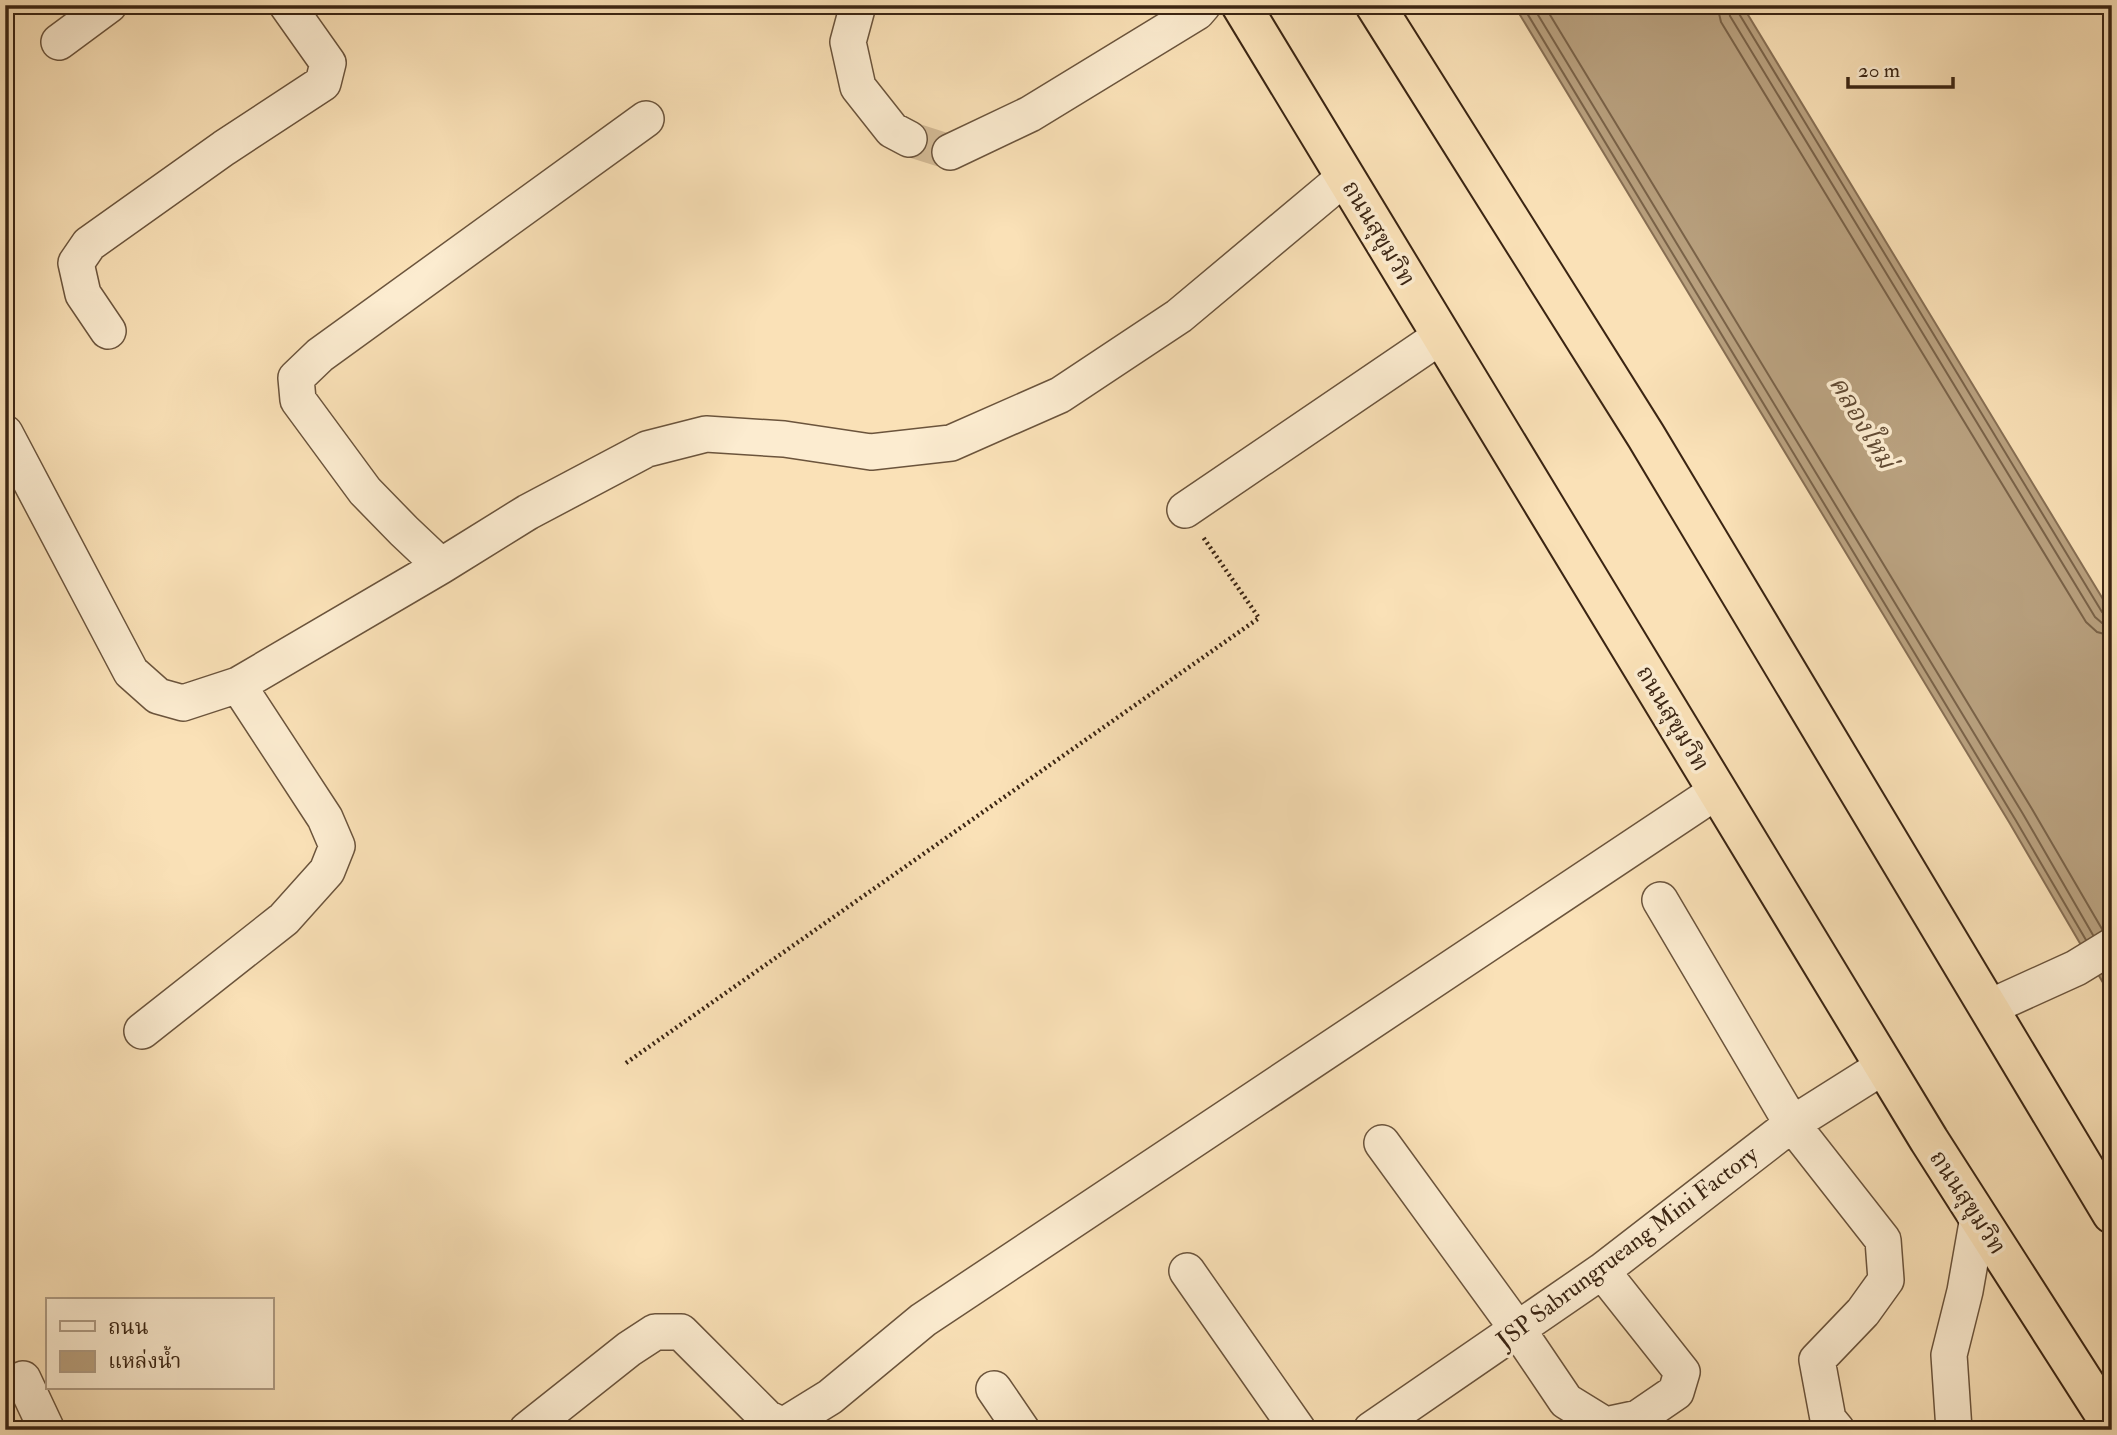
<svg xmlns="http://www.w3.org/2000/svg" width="2117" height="1435" font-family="'IM FELL Double Pica','Noto Serif Thai',serif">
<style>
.water{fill:#b9a17f;stroke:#876f54;stroke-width:2}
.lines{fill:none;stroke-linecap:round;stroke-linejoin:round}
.shore{stroke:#7a6349;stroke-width:2}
.minor-tunnel{stroke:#d4bb96;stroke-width:35;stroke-dasharray:35 18;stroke-linecap:butt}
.minor-casing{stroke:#6b543c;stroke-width:38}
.highway-casing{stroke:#3b2513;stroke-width:42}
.path{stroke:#3b2513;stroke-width:4.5;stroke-dasharray:2 3.5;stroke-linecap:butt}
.minor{stroke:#fcecd0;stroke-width:35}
.highway{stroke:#fae1b7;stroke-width:38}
.labels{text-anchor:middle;stroke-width:7;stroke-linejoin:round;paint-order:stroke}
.street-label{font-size:24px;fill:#3b2513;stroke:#fcecd0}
.water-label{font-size:26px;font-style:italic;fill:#614a33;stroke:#fcecd0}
</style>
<rect width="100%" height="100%" fill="#fae1b7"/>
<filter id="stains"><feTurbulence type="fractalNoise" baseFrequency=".00286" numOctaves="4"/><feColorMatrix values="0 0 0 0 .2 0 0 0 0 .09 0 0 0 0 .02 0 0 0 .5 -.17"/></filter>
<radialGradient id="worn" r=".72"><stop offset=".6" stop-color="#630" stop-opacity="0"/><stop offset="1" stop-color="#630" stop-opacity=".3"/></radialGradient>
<!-- water -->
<path class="water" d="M1514 5H1742L2112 614V998L2009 822Z"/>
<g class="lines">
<!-- shore -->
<path class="shore" d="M1522 5 2015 819 2086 940
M1532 5 2023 814 2093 935
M1544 5 2032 809 2102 929
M1717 5 1721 22 2086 622 2097 632 2112 636
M1728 5 1730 16 2095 617 2102 623 2112 625
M1737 5 1738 12 2102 612 2107 616H2112"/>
<!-- minor-tunnel -->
<path class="minor-tunnel" d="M909 139 950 152"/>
<!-- minor casing -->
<g class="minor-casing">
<path id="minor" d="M858 5 848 42 858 87 892 130 909 139
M59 42 109 5
M646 119 320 355 296 378 298 400 365 491 404 531 441 566 528 512 647 449 706 434 784 439 871 452 951 443 1060 395 1179 316 1345 177
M950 152 1030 114 1197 12 1203 5
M108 331 83 294 76 263 89 244 224 148 323 83 328 63 287 5
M5 433 131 672 158 696 183 703 238 685 441 566
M1185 510 1441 336
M1660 900 1792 1124 1883 1240 1886 1280 1863 1312 1817 1360 1828 1419 1837 1430
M1988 1008 2076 968 2112 946
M142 1031 284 919 327 871 337 846 325 818 238 685
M1382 1143 1518 1330 1566 1401 1605 1425 1638 1418 1676 1392 1682 1372 1602 1271
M1187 1271 1298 1430
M23 1379 47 1430
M994 1389 1022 1430
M527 1430 629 1349 655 1332H681L767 1418 783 1426 830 1397 923 1320 1717 791
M1371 1430 1602 1271 1792 1124 1884 1066
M1954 1430 1949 1355 1965 1291 1978 1217"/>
</g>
<!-- highway casing -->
<g class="highway-casing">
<path id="highway" d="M1241 5 1929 1140 2112 1426
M1375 5 1646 436 2112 1214"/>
</g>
<!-- path -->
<path class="path" d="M626 1063 1259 618 1203 537"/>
<!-- minor -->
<use href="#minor" class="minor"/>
<!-- highway -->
<use href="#highway" class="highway"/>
</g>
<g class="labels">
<!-- street labels -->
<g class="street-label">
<text transform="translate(1379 233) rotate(59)" y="8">ถนนสุขุมวิท</text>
<text transform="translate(1673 718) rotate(59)" y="8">ถนนสุขุมวิท</text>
<text transform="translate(1968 1202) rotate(57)" y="8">ถนนสุขุมวิท</text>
<text transform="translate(1627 1247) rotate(-37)" y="8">JSP Sabrungrueang Mini Factory</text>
</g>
<!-- water labels -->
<g class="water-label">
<text transform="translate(1863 422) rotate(59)" y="9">คลองใหม่</text>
</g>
</g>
<!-- margin -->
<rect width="2117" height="1435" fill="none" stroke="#fae1b7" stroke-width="28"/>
<rect x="7" y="7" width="2103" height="1421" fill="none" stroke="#3b2513" stroke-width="3.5"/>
<rect x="14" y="14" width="2089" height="1407" fill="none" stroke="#3b2513" stroke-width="2"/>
<!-- legend -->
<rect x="46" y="1298" width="228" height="91" fill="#fcecd0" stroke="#af9c84" stroke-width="2"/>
<rect x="60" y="1321" width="35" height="10" fill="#fcecd0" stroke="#af9c84" stroke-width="2"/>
<text x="108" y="1334" font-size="21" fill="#3b2513">ถนน</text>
<rect x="60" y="1351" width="35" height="21" fill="#b9a17f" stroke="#af9c84" stroke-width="2"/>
<text x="108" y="1368" font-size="21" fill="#3b2513">แหล่งน้ำ</text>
<!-- scale -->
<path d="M1848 77v10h105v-10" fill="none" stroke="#3b2513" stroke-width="3.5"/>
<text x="1858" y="77" font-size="21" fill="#3b2513" stroke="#fcecd0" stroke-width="5" paint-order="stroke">20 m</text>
<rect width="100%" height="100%" filter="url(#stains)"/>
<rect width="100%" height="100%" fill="url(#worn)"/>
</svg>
